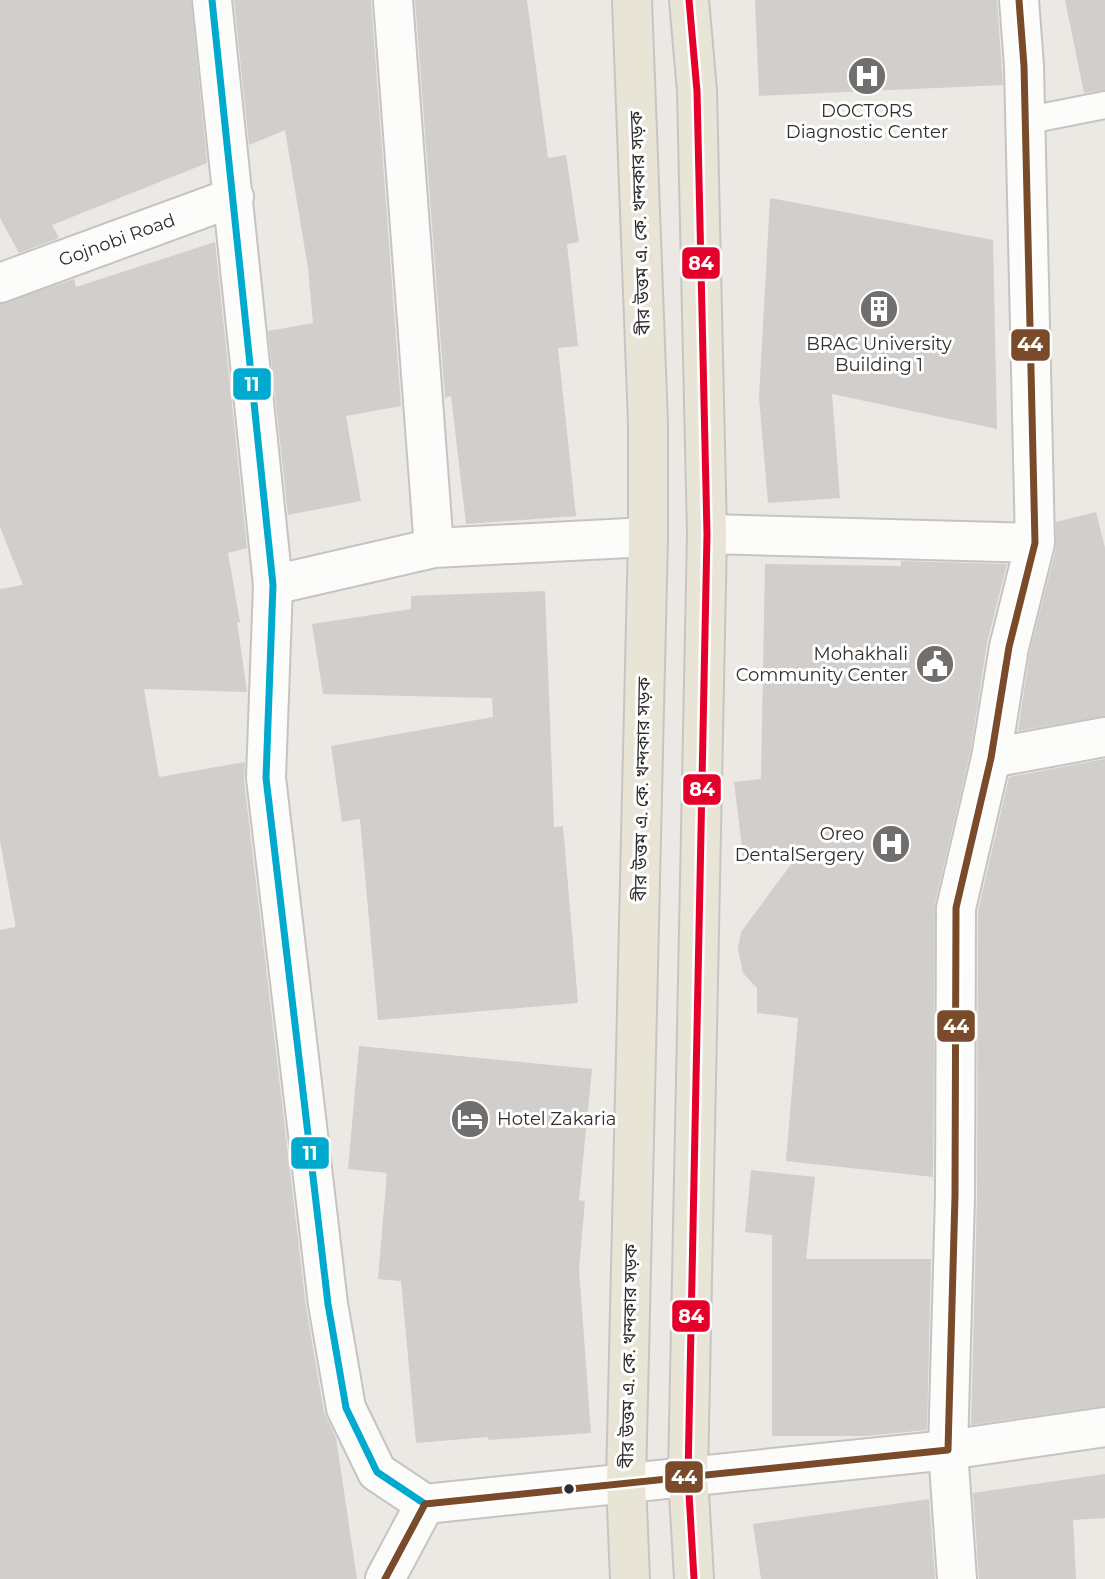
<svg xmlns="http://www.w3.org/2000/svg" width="1105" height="1579" font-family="Montserrat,'Noto Sans Bengali',sans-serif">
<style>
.building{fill:#d1cecb}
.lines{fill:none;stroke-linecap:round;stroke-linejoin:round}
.lane-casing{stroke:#c5c4c5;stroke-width:30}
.street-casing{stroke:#c5c4c5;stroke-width:42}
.primary-casing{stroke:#c6c5c4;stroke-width:42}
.lane{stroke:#fcfcfb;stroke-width:26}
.street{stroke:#fcfcfb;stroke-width:38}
.primary{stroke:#e8e4d6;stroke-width:38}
.bus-1-casing{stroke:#fff;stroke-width:12}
.bus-2-casing{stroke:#fff;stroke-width:12}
.bus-3-casing{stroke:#fff;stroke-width:12}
.bus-1{stroke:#00a9ce;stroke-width:7}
.bus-2{stroke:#e4002b;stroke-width:7}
.bus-3{stroke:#7a4b2a;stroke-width:7}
.bus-dot{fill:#2e2e2e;stroke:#fff;stroke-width:2.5}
.labels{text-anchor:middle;stroke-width:6;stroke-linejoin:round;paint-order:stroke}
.poi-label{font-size:18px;fill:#2e2e2e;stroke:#fff}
.street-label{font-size:18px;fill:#2e2e2e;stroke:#fff}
.line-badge{stroke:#fff;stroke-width:2.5}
.badge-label{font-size:19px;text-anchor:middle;font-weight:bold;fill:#fff}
</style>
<rect width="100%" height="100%" fill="#ece8e4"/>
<!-- building -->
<path class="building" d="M0 0H191L207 163 52 225 59 238 19 253 0 218Z
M234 0H371L401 406 346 416 361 501 288 515 268 331 313 323 308 268 285 130 249 145Z
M415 0H527L548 158 566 155 579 242 567 244 578 346 558 348 576 516 466 524 451 396 445 398Z
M755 0H997L1003 85 759 96Z
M1065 0H1105V90L1084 93Z
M770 198 993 240 997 429 832 394 840 498 768 503 759 397Z
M215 242 247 548 228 553 240 622H237L247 692 144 689 159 777 245 762 244 781 306 1307 324 1412 336 1438 357 1579H0V930L15 927V922L0 841V589L23 585 0 527V304L74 279 76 287Z
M1096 512 1105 548V716L1018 731 1030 651 1056 548V522Z
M901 561 1007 564 987 643 970 754 935 903 933 1177 786 1161 798 1018 757 1013V988L743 973 738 949 741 932 795 859 744 864 734 782 761 779 765 564 901 566Z
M545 591 554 827 563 826 578 1003 378 1020 360 819 342 822 331 746 493 717 492 698 323 694 312 624 411 609V596Z
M1105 759V1406L971 1425 977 1197 978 911 1009 777Z
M359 1046 592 1069 579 1200 585 1201 579 1269 591 1433 488 1440V1437L416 1443 401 1281 378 1279 387 1173 348 1169Z
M751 1170 815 1177 806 1259H931L927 1430 866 1436H772V1235L745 1232Z
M1105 1474V1518L1073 1520 1076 1579H979L973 1493Z
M929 1499 935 1579H761L753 1524Z"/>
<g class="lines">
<!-- lane casing -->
<g class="lane-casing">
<path id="lane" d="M1024 121 1105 105"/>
</g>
<!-- street casing -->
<g class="street-casing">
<path id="street" d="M212 0 273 585 266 778 328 1304 346 1408 377 1472 425 1504
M393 0 434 548
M0 283 234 197
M707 534 1035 543
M273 585 434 548 648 537
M991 758 1105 737
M385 1579 425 1504 948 1450 955 1196 956 908 991 758 1009 647 1035 543 1024 66 1019 0
M957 1579 948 1450 1105 1427"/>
</g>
<!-- primary casing -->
<g class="primary-casing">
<path id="primary" d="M689 0 697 91 707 534 688 1476 694 1579
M630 1579 626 1482 648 537V424L632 0"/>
</g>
<!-- lane -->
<use href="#lane" class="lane"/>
<!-- street -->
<use href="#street" class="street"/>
<!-- primary -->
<use href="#primary" class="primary"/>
<!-- bus-1 casing -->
<g class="bus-1-casing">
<path id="bus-1" d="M212 0 273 585 266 778 328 1304 346 1408 377 1472 425 1504"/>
</g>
<!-- bus-2 casing -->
<g class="bus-2-casing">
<path id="bus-2" d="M689 0 697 91 707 534 688 1476 694 1579"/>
</g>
<!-- bus-3 casing -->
<g class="bus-3-casing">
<path id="bus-3" d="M385 1579 425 1504 948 1450 955 1196 956 908 991 758 1009 647 1035 543 1024 66 1019 0"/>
</g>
<!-- bus-1 -->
<use href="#bus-1" class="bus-1"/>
<!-- bus-2 -->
<use href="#bus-2" class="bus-2"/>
<!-- bus-3 -->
<use href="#bus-3" class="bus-3"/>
</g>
<!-- icons -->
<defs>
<g id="hospital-disc" transform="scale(2.0125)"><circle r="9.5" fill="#706f6e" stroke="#fff"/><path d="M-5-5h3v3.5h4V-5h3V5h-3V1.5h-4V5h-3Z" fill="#fff"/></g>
<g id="building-disc" transform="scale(2.0125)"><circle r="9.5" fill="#706f6e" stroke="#fff"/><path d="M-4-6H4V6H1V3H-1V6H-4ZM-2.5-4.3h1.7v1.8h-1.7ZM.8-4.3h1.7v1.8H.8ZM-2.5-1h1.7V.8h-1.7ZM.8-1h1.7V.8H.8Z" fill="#fff"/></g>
<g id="civic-disc" transform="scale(2.0125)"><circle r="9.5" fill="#706f6e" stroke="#fff"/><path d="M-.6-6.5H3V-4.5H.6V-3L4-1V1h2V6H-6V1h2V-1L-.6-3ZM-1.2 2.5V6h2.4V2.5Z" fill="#fff"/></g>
<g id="hotel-disc" transform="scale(2.0125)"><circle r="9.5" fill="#706f6e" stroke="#fff"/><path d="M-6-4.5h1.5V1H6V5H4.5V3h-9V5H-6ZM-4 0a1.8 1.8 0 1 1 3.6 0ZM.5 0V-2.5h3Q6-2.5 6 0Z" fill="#fff"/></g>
</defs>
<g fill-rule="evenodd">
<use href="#hospital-disc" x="867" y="76"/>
<use href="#building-disc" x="879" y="309"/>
<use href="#civic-disc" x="935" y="664"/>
<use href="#hospital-disc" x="891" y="844"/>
<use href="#hotel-disc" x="470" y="1119"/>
</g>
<!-- markers -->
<circle class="bus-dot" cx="569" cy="1489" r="6"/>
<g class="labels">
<!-- poi labels -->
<g class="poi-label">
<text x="867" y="117">DOCTORS<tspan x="867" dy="21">Diagnostic Center</tspan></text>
<text x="879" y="350">BRAC University<tspan x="879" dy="21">Building 1</tspan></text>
<text x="908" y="660" text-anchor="end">Mohakhali<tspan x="908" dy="21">Community Center</tspan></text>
<text x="864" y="840" text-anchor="end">Oreo<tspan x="864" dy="21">DentalSergery</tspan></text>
<text x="497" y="1125" text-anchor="start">Hotel Zakaria</text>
</g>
<!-- street labels -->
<g class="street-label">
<text transform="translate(640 223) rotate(-92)" y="6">বীর উত্তম এ. কে. খন্দকার সড়ক</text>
<text transform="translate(117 240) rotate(-20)" y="6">Gojnobi Road</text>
<text transform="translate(642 789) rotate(-89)" y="6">বীর উত্তম এ. কে. খন্দকার সড়ক</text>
<text transform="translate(629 1356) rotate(-89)" y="6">বীর উত্তম এ. কে. খন্দকার সড়ক</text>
</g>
</g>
<g class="line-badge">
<rect x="681" y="246" width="40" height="34" rx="7" fill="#e4002b"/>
<rect x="1010" y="328" width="41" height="34" rx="7" fill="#7a4b2a"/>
<rect x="232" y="367" width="40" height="34" rx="7" fill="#00a9ce"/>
<rect x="682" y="773" width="40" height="33" rx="7" fill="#e4002b"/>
<rect x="936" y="1009" width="40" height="34" rx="7" fill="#7a4b2a"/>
<rect x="290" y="1136" width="40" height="34" rx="7" fill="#00a9ce"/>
<rect x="671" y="1299" width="40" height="34" rx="7" fill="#e4002b"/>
<rect x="664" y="1460" width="40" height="34" rx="7" fill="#7a4b2a"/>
</g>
<g class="badge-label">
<text x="701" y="270">84</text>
<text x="1030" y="351">44</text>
<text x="252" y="391">11</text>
<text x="702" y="796">84</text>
<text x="956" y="1033">44</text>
<text x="310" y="1160">11</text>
<text x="691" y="1323">84</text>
<text x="684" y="1484">44</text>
</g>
</svg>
